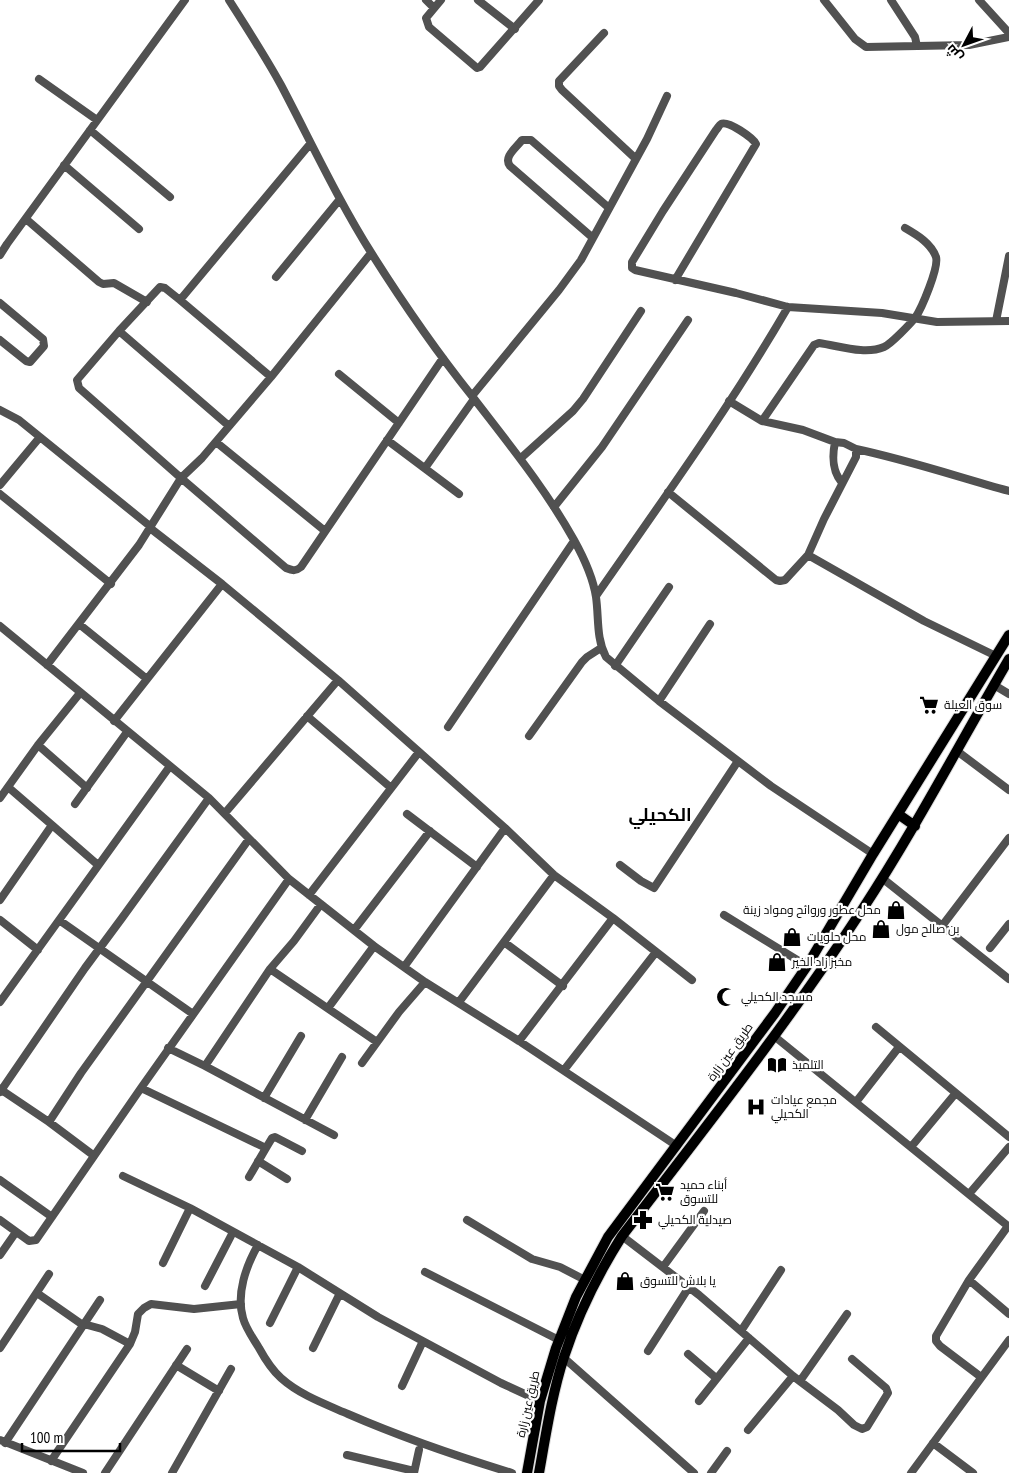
<svg xmlns="http://www.w3.org/2000/svg" width="1009" height="1473" font-family="'PT Sans Narrow',Cairo,sans-serif">
<style>
.lines{fill:none;stroke-linecap:round;stroke-linejoin:round}
.major-casing{stroke:#dbdbdb;stroke-width:12}
.minor{stroke:#515151;stroke-width:8}
.major{stroke:#000;stroke-width:10}
.labels{text-anchor:middle;stroke-width:4.5;stroke-linejoin:round;paint-order:stroke}
.poi-label{font-size:12px;fill:#000;stroke:#fff;text-anchor:start}
.street-label{font-size:12px;fill:#000;stroke:#fff}
.district-label{font-size:18px;font-weight:bold;fill:#000;stroke:#fff}
</style>
<rect width="100%" height="100%" fill="#fff"/>
<g class="lines">
<!-- major casing -->
<g class="major-casing">
<path id="major" d="M898 814 915 826
M527 1473 540 1401 556 1348 576 1297 608 1237 775 1013 807 966 873 854 1009 635
M539 1473C546 1434 552 1394 564 1357 578 1314 598 1274 622 1236 704 1129 788 1023 862 910 915 829 960 743 1009 659"/>
</g>
<!-- minor -->
<path class="minor" d="M229 0C247 28 265 56 281 85 311 142 338 200 372 254 403 303 436 351 472 396 508 443 545 488 574 540 584 558 593 577 596 597 599 618 596 638 606 657L659 701 771 786 873 854
M426 0 434 8
M441 0 426 18 429 27 477 68 480 67 539 0
M478 0 515 29
M824 0 855 39 866 47 969 45 1009 37
M891 0 915 37 917 46
M979 0 1009 33
M604 33 559 81V86L562 90 636 159
M39 79 97 120
M90 130 170 197
M64 165 139 229
M26 219 99 282 103 284 114 283 147 302
M593 238 510 166C503 157 516 148 522 140H531L609 208
M0 255 7 244 185 0
M276 277 340 199
M675 280 756 144C753 138 728 120 721 124 719 125 718 128 716 130L663 211 632 262V268L635 270 736 293 788 307 882 313 937 322 1009 321
M180 300 310 144
M0 303 43 339 44 346 30 362 26 361 0 340
M996 321 1009 256
M119 331 229 426
M339 374 399 423
M271 377 180 300 165 288 160 287 119 331 77 380 79 388 181 478 286 568C293 571 296 571 301 567L443 358
M472 396 559 290 581 260 647 139 667 96
M729 401 762 421 803 430 835 442 844 443 856 449
M0 410 19 420 151 527
M762 421 814 345 819 343C840 346 865 355 884 347 891 344 910 324 915 318 922 308 939 267 936 257 931 243 917 235 905 228
M387 440 459 494
M216 442 325 531
M835 442C832 457 832 471 842 483
M521 458 573 411 583 399 641 311
M425 468 474 399
M0 485 40 437
M668 492 776 580 780 581 785 580 808 555
M0 494 111 584
M554 507 602 447 688 320
M150 528 222 584 338 680 505 828 554 875 613 918 519 1041
M596 596C662 501 730 407 788 307
M79 624 147 679
M0 626 209 798 289 879 374 946 425 982 519 1041 677 1146
M996 656 924 621 808 555 824 519 856 457V449C908 460 958 477 1009 491
M47 665 139 545 181 478 202 458 271 377 371 253
M615 666 669 587
M994 685 1009 694
M659 701 710 624
M307 716 390 787
M114 721 222 584
M448 727 574 541
M529 736 582 662 587 657 601 648
M38 745 87 788
M957 751 1009 790
M8 787 52 825
M0 798 38 745 80 693
M75 804 127 732
M225 813 338 680
M407 814 477 867
M620 865 641 881 654 888 738 761
M882 878 1009 979
M309 895 419 752
M0 900 52 825 98 865
M321 904 294 941 270 969 205 1066 334 1135
M724 915 807 966
M613 918 692 980
M0 920 38 950
M59 920 193 1014
M942 926 1009 838
M354 930 430 831
M504 942 563 986
M990 948 1009 924
M404 967 505 828
M270 969 377 1042
M0 1002 170 766
M459 1002 554 875
M328 1008 374 946
M876 1027 1009 1137
M774 1036 1009 1227
M168 1048 205 1066
M362 1063 399 1012 425 982
M564 1070 656 952
M141 1088 266 1148 249 1177
M0 1089 49 1122 81 1073 249 839
M0 1092 85 968 122 918 209 798
M264 1098 301 1036
M856 1102 899 1047
M305 1120 342 1057
M49 1122 93 1155
M911 1147 955 1094
M266 1148 272 1138 275 1137 302 1151
M258 1161 287 1179
M123 1176 190 1208 298 1267 378 1317 501 1383 540 1401
M0 1180 52 1217
M969 1194 1009 1147
M0 1220 29 1241 36 1240 141 1088 289 879
M467 1220 532 1259 560 1267 585 1280
M622 1236 699 1295 793 1376 838 1410 854 1425 862 1429 867 1427 888 1393 886 1388 852 1359
M258 1245C246 1266 236 1294 243 1318 246 1329 253 1338 259 1348 265 1359 272 1370 281 1378 300 1395 325 1404 348 1414 401 1437 456 1456 512 1473
M0 1255 16 1232
M163 1263 190 1208
M663 1267 704 1211
M425 1272 559 1340
M969 1280 1009 1314
M205 1286 233 1232
M37 1293 80 1323 102 1329 130 1344
M270 1323 298 1267
M741 1331 781 1270
M0 1348 49 1274
M313 1348 340 1293
M648 1351 689 1287
M688 1354 716 1378
M564 1358 694 1473
M176 1365 219 1391
M981 1377 940 1346 936 1341V1336L969 1280 1008 1226
M800 1381 847 1314
M402 1386 423 1341
M699 1401 749 1338
M748 1430 793 1376
M0 1440 83 1473
M5 1443 100 1300
M933 1443 973 1473
M347 1455 414 1471
M51 1461 130 1344 135 1332 138 1314 144 1308 151 1304 194 1309 241 1304
M105 1473 187 1349
M172 1473 231 1369
M414 1473 419 1450
M711 1473 727 1451
M911 1473 1009 1340"/>
<!-- major -->
<use href="#major" class="major"/>
</g>
<!-- icons -->
<defs>
<g id="supermarket-bare" transform="scale(1.5)"><path d="M-6-5.5h2.5l.6 2H6L4.5 2H-2.5L-4.4-4H-6ZM-1.5 3.2a1.3 1.3 0 1 0 .1 0ZM3 3.2a1.3 1.3 0 1 0 .1 0Z" fill="#000" stroke="#fff" stroke-width="2.5" paint-order="stroke"/></g>
<g id="shop-bare" transform="scale(1.5)"><path d="M-5-2.5h2.3a2.7 3.5 0 0 1 5.4 0H5L5.5 6h-11ZM-1.5-2.5h3a1.5 2.3 0 0 0-3 0Z" fill="#000" stroke="#fff" stroke-width="2.5" paint-order="stroke"/></g>
<g id="mosque-bare" transform="scale(1.5)"><path d="M3.5-4.9A6 6 0 1 0 3.5 4.9A5 5 0 1 1 3.5-4.9Z" fill="#000" stroke="#fff" stroke-width="2.5" paint-order="stroke"/></g>
<g id="library-bare" transform="scale(1.5)"><path d="M-6-4Q-3-5.5-.7-3.5V5Q-3 3-6 4ZM6-4Q3-5.5 .7-3.5V5Q3 3 6 4Z" fill="#000" stroke="#fff" stroke-width="2.5" paint-order="stroke"/></g>
<g id="hospital-bare" transform="scale(1.5)"><path d="M-5-5h3v3.5h4V-5h3V5h-3V1.5h-4V5h-3Z" fill="#000" stroke="#fff" stroke-width="2.5" paint-order="stroke"/></g>
<g id="pharmacy-bare" transform="scale(1.5)"><path d="M-2-6h4v4h4v4h-4v4h-4v-4h-4v-4h4Z" fill="#000" stroke="#fff" stroke-width="2.5" paint-order="stroke"/></g>
</defs>
<g fill-rule="evenodd">
<use href="#supermarket-bare" x="929" y="705"/>
<use href="#shop-bare" x="896" y="910"/>
<use href="#shop-bare" x="881" y="929"/>
<use href="#shop-bare" x="792" y="937"/>
<use href="#shop-bare" x="777" y="962"/>
<use href="#mosque-bare" x="726" y="997"/>
<use href="#library-bare" x="777" y="1065"/>
<use href="#hospital-bare" x="756" y="1107"/>
<use href="#supermarket-bare" x="665" y="1192"/>
<use href="#pharmacy-bare" x="643" y="1220"/>
<use href="#shop-bare" x="625" y="1281"/>
</g>
<g class="labels">
<!-- poi labels -->
<g class="poi-label">
<text x="944" y="709">سوق العيلة</text>
<text x="881" y="914" text-anchor="end">محل عطور وروائح ومواد زينة</text>
<text x="896" y="933">بن صالح مول</text>
<text x="807" y="941">محل حلويات</text>
<text x="792" y="966">مخبز زاد الخير</text>
<text x="741" y="1001">مسجد الكحيلي</text>
<text x="792" y="1069">التلميذ</text>
<text x="771" y="1104">مجمع عيادات<tspan x="771" dy="14">الكحيلي</tspan></text>
<text x="680" y="1189">أبناء حميد<tspan x="680" dy="14">للتسوق</tspan></text>
<text x="658" y="1224">صيدلية الكحيلي</text>
<text x="640" y="1285">يا بلاش للتسوق</text>
</g>
<!-- street labels -->
<g class="street-label">
<text transform="translate(730 1052) rotate(-54)" y="4">طريق عين زارة</text>
<text transform="translate(528 1404) rotate(-77)" y="4">طريق عين زارة</text>
</g>
<!-- district labels -->
<g class="district-label">
<text x="660" y="821">الكحيلي</text>
</g>
</g>
<!-- north arrow -->
<g transform="translate(964 45) rotate(229)" stroke="#ffffff" stroke-width="4" paint-order="stroke">
<path d="M0-4L9 19L0 12L-9 19Z" fill="#000000"/>
<text y="-8" font-size="14" font-weight="bold" text-anchor="middle" fill="#000000">ش</text>
</g>
<!-- scale -->
<path d="M22 1443v8h98v-8" fill="none" stroke="#000000" stroke-width="2.5"/>
<text x="30" y="1443" font-size="15" fill="#000000" stroke="#ffffff" stroke-width="4" paint-order="stroke">100 m</text>
</svg>
